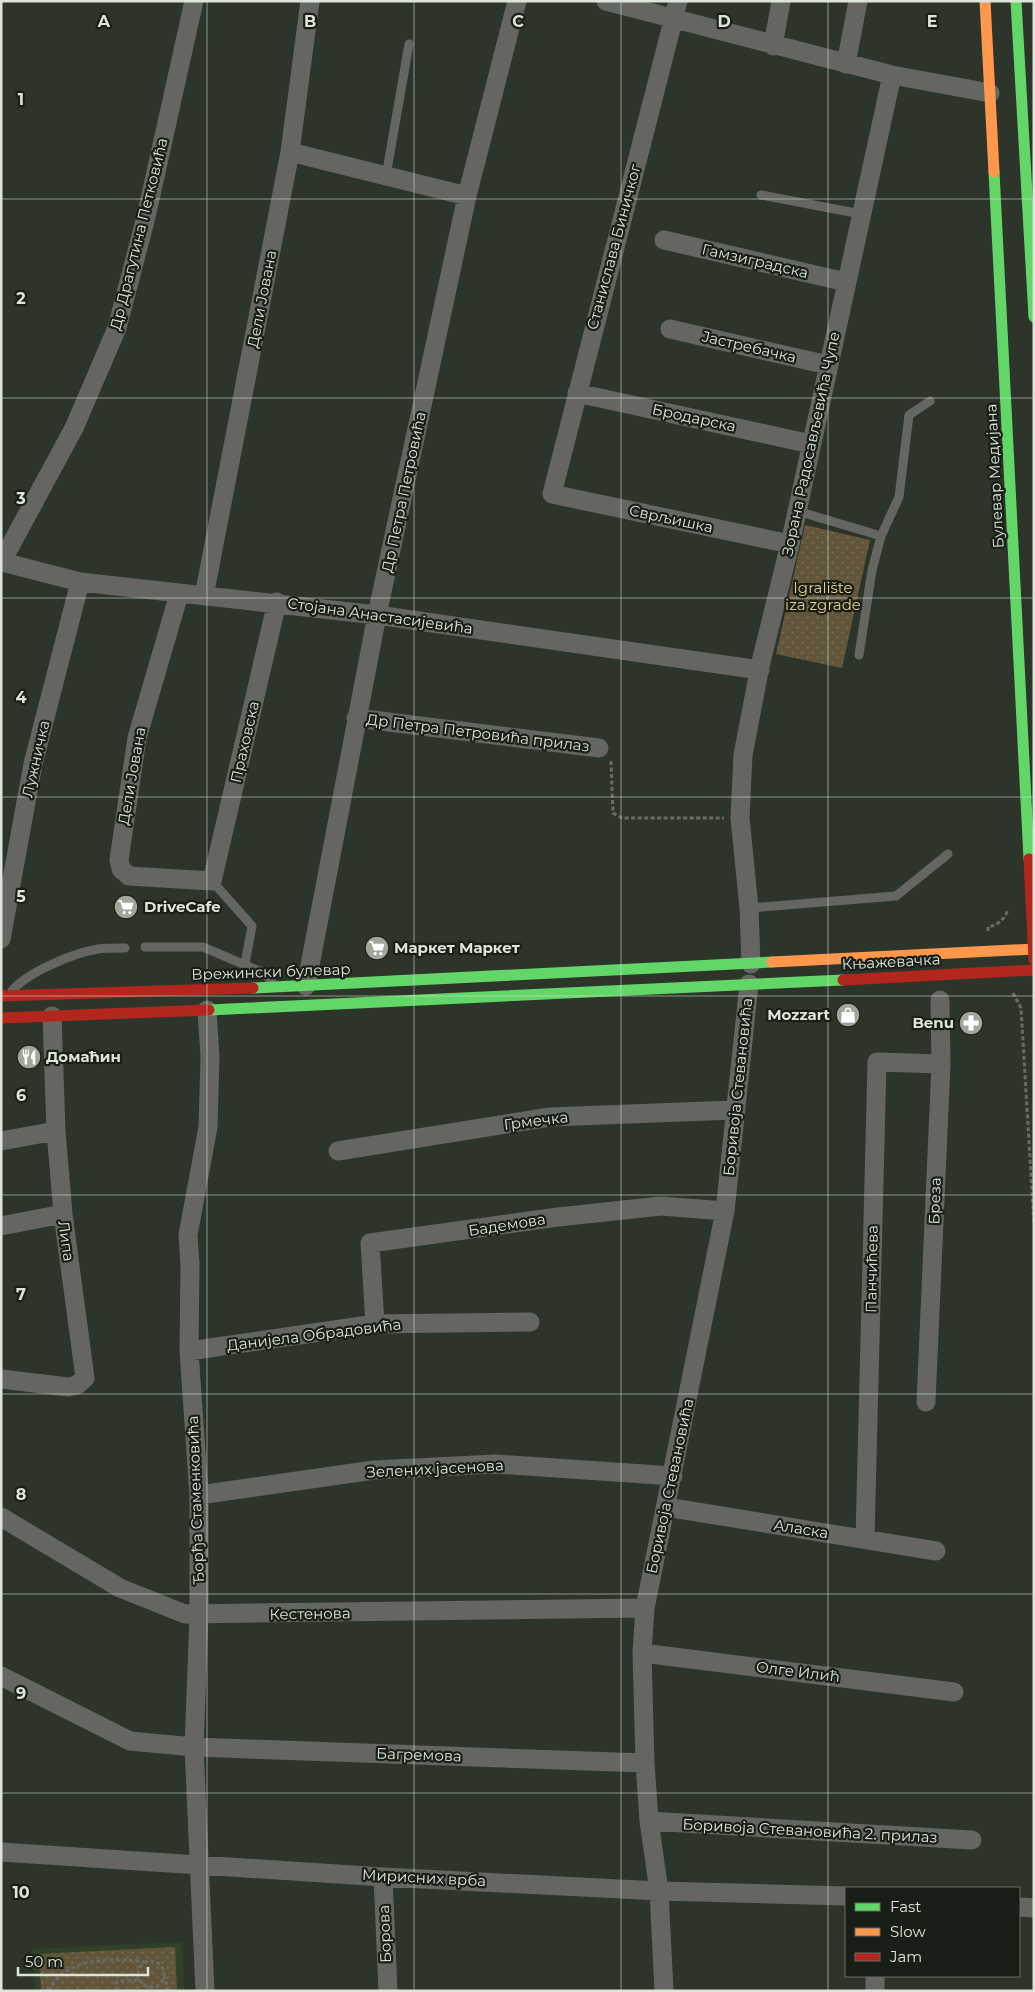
<svg xmlns="http://www.w3.org/2000/svg" width="1035" height="1992" font-family="Montserrat,sans-serif">
<style>
.built{fill:#314129}
.park{fill:url(#park-dots)}
.lines{fill:none;stroke-linecap:round;stroke-linejoin:round}
.path{stroke:#686b66;stroke-width:3;stroke-dasharray:4 2.5;stroke-linecap:butt}
.lane{stroke:#656661;stroke-width:9}
.street{stroke:#656661;stroke-width:19}
.fast{stroke:#63d668;stroke-width:11}
.slow{stroke:#ff974d;stroke-width:11}
.jam{stroke:#b3261e;stroke-width:11}
.grid{fill:none;stroke:#dce5d8;stroke-width:1;stroke-opacity:0.55}
.labels{text-anchor:middle;stroke-width:4.5;stroke-linejoin:round;paint-order:stroke}
.street-label{font-size:15px;fill:#dce5d8;stroke:#191f16}
.park-label{font-size:15px;fill:#e7cb91;stroke:#191f16}
.poi-label{font-size:15px;font-weight:bold;fill:#dce5d8;stroke:#191f16;text-anchor:start}
.grid-label{font-size:16px;text-anchor:middle;font-weight:bold;fill:#dce5d8;stroke:#191f16;stroke-width:4.5;stroke-linejoin:round;paint-order:stroke}
</style>
<defs>
<pattern id="park-dots" width="8" height="8" patternUnits="userSpaceOnUse" patternTransform="scale(1.25)"><rect width="8" height="8" fill="#61563a"/><path d="M2 2h.1M6 6h.1" fill="none" stroke="#776e56" stroke-width="1.8" stroke-linecap="round"/></pattern>
</defs>
<rect width="100%" height="100%" fill="#2d352a"/>
<!-- built -->
<path class="built" d="M182 1942 184 1991H35L33 1949Z"/>
<!-- park -->
<path class="park" d="M805 525 870 540 842 668 776 654Z
M175 1947 177 1991H41L39 1954Z"/>
<g class="lines">
<!-- path -->
<path class="path" d="M611 761 613 813 622 818H724
M988 931V927C997 926 1006 918 1008 909
M1013 993 1021 1008 1034 1225
M138 1974a13 13 0 1 1 26 0a13 13 0 1 1-26 0Z
M164 1975 168 1991
M49 1991C65 1956 114 1958 146 1962
M116 1991V1983L121 1981 139 1980"/>
<!-- lane -->
<path class="lane" d="M386 176 409 44
M761 195 861 214
M797 511 881 536
M859 655 872 570 881 536 899 497 909 415 930 401
M212 881 252 926 245 964
M749 908 896 896 948 854
M145 947H203L264 973 272 982
M12 991C27 972 74 953 98 949 107 948 116 948 125 948"/>
<!-- street -->
<path class="street" d="M606 1 892 75 990 93
M678 1 552 494 790 544
M773 46 781 1
M846 64 858 1
M290 152 467 196
M664 240 846 282
M670 329 828 365
M577 393 811 444
M2 562 80 582 377 615 760 670
M1 563 74 428 117 328 146 217 194 1
M179 594 137 738 119 860 121 869 129 876 212 881 277 602
M204 596 290 152 310 1
M356 718 599 748
M1 939 33 764 80 582
M751 964 749 908 740 818 743 755 760 666 790 544 892 75
M306 986 377 615 467 196 517 1
M1 1141 56 1131
M338 1151 550 1117 735 1110
M1 1226 63 1214
M375 1324 370 1243 558 1217 661 1206 725 1211
M189 1351 375 1324 530 1322
M1 1379 68 1387 77 1385 85 1378 63 1214 56 1131 52 1016
M926 1402 941 1064 940 1000
M199 1495 374 1470 496 1464 673 1476
M666 1507 936 1551
M1 1517 120 1588 185 1614 645 1608
M865 1539 877 1062 941 1064
M642 1653 954 1692
M1 1676 130 1741 194 1747 645 1763
M649 1821 972 1840
M1 1852 383 1877 659 1891 846 1896
M383 1877 388 1991
M1019 1907 1034 1908
M875 1976V1991
M205 1991 194 1747 199 1616V1495L189 1351 190 1264 188 1235 208 1127 210 1057 207 1010
M664 1991 659 1891 649 1821 645 1763 642 1653 645 1608 725 1211 749 984"/>
<!-- fast -->
<path class="fast" d="M1016 1 1034 317
M994 172 1029 859
M253 988 772 962
M209 1010 843 980"/>
<!-- slow -->
<path class="slow" d="M985 1 994 172
M772 962 1034 949"/>
<!-- jam -->
<path class="jam" d="M1029 859 1034 960
M843 980 1034 970
M1 996 253 988
M1 1018 209 1010"/>
</g>
<!-- grid -->
<path class="grid" d="M207 1V1991M414 1V1991M621 1V1991M828 1V1991M1 199H1034M1 398H1034M1 598H1034M1 797H1034M1 996H1034M1 1195H1034M1 1394H1034M1 1594H1034M1 1793H1034"/>
<!-- icons -->
<defs>
<g id="supermarket-disc" transform="scale(1.25)"><circle r="9.5" fill="#9fa79b" stroke="#191f16"/><path d="M-6-5.5h2.5l.6 2H6L4.5 2H-2.5L-4.4-4H-6ZM-1.5 3.2a1.3 1.3 0 1 0 .1 0ZM3 3.2a1.3 1.3 0 1 0 .1 0Z" fill="#fff"/></g>
<g id="shop-disc" transform="scale(1.25)"><circle r="9.5" fill="#9fa79b" stroke="#191f16"/><path d="M-5-2.5h2.3a2.7 3.5 0 0 1 5.4 0H5L5.5 6h-11ZM-1.5-2.5h3a1.5 2.3 0 0 0-3 0Z" fill="#fff"/></g>
<g id="pharmacy-disc" transform="scale(1.25)"><circle r="9.5" fill="#9fa79b" stroke="#191f16"/><path d="M-2-6h4v4h4v4h-4v4h-4v-4h-4v-4h4Z" fill="#fff"/></g>
<g id="restaurant-disc" transform="scale(1.25)"><circle r="9.5" fill="#9fa79b" stroke="#191f16"/><path d="M-5-6h1v4h1v-4h1v4h1v-4h1v5L-1.5 .5V6h-2V.5L-5-1ZM5-6V6H3V1.5H1.5Q1.5-4 5-6Z" fill="#fff"/></g>
</defs>
<g fill-rule="evenodd">
<use href="#supermarket-disc" x="126" y="907"/>
<use href="#supermarket-disc" x="377" y="948"/>
<use href="#shop-disc" x="848" y="1015"/>
<use href="#pharmacy-disc" x="971" y="1023"/>
<use href="#restaurant-disc" x="29" y="1057"/>
</g>
<g class="labels">
<!-- street labels -->
<g class="street-label">
<text transform="translate(139 234) rotate(-76)" y="5">Др Драгутина Петковића</text>
<text transform="translate(614 247) rotate(-75)" y="5">Станислава Биничког</text>
<text transform="translate(755 261) rotate(13)" y="5">Гамзиградска</text>
<text transform="translate(262 299) rotate(-79)" y="5">Дели Јована</text>
<text transform="translate(749 347) rotate(13)" y="5">Јастребачка</text>
<text transform="translate(694 418) rotate(12)" y="5">Бродарска</text>
<text transform="translate(811 444) rotate(-78)" y="5">Зорана Радосављевића Чупе</text>
<text transform="translate(995 476) rotate(-93)" y="5">Булевар Медијана</text>
<text transform="translate(404 492) rotate(-78)" y="5">Др Петра Петровића</text>
<text transform="translate(671 519) rotate(12)" y="5">Сврљишка</text>
<text transform="translate(380 616) rotate(8)" y="5">Стојана Анастасијевића</text>
<text transform="translate(478 733) rotate(7)" y="5">Др Петра Петровића прилаз</text>
<text transform="translate(245 742) rotate(-77)" y="5">Праховска</text>
<text transform="translate(36 759) rotate(-77)" y="5">Лужничка</text>
<text transform="translate(132 776) rotate(-80)" y="5">Дели Јована</text>
<text transform="translate(891 962) rotate(-3)" y="5">Књажевачка</text>
<text transform="translate(271 972) rotate(-2)" y="5">Врежински булевар</text>
<text transform="translate(738 1087) rotate(-84)" y="5">Боривоја Стевановића</text>
<text transform="translate(536 1121) rotate(-7)" y="5">Грмечка</text>
<text transform="translate(935 1201) rotate(-88)" y="5">Бреза</text>
<text transform="translate(507 1225) rotate(-9)" y="5">Бадемова</text>
<text transform="translate(66 1241) rotate(82)" y="5">Липа</text>
<text transform="translate(872 1269) rotate(-89)" y="5">Панчићева</text>
<text transform="translate(314 1335) rotate(-7)" y="5">Данијела Обрадовића</text>
<text transform="translate(435 1469) rotate(-3)" y="5">Зелених јасенова</text>
<text transform="translate(670 1486) rotate(-78)" y="5">Боривоја Стевановића</text>
<text transform="translate(196 1500) rotate(-92)" y="5">Ђорђа Стаменковића</text>
<text transform="translate(801 1529) rotate(9)" y="5">Аласка</text>
<text transform="translate(310 1614) rotate(-1)" y="5">Кестенова</text>
<text transform="translate(798 1672) rotate(7)" y="5">Олге Илић</text>
<text transform="translate(419 1755) rotate(2)" y="5">Багремова</text>
<text transform="translate(810 1831) rotate(3)" y="5">Боривоја Стевановића 2. прилаз</text>
<text transform="translate(424 1878) rotate(3)" y="5">Мирисних врба</text>
<text transform="translate(385 1934) rotate(-92)" y="5">Борова</text>
</g>
<!-- park labels -->
<g class="park-label">
<text x="823" y="593">Igralište<tspan x="823" dy="17">iza zgrade</tspan></text>
</g>
<!-- poi labels -->
<g class="poi-label">
<text x="144" y="912">DriveCafe</text>
<text x="394" y="953">Маркет Маркет</text>
<text x="830" y="1020" text-anchor="end">Mozzart</text>
<text x="954" y="1028" text-anchor="end">Benu</text>
<text x="46" y="1062">Домаћин</text>
</g>
</g>
<g class="grid-label">
<text x="104" y="27">A</text>
<text x="310" y="27">B</text>
<text x="518" y="27">C</text>
<text x="724" y="27">D</text>
<text x="932" y="27">E</text>
<text x="21" y="105">1</text>
<text x="21" y="304">2</text>
<text x="21" y="504">3</text>
<text x="21" y="703">4</text>
<text x="21" y="902">5</text>
<text x="21" y="1101">6</text>
<text x="21" y="1300">7</text>
<text x="21" y="1500">8</text>
<text x="21" y="1699">9</text>
<text x="21" y="1898">10</text>
</g>
<!-- border -->
<rect width="1035" height="1992" fill="none" stroke="#dce5d8" stroke-width="5"/>
<!-- legend -->
<rect x="845" y="1887" width="175" height="90" fill="#191f16" stroke="#676e64"/>
<rect x="855" y="1903" width="25" height="8" fill="#63d668" stroke="#676e64"/>
<text x="890" y="1912" font-size="15" fill="#dce5d8">Fast</text>
<rect x="855" y="1928" width="25" height="8" fill="#ff974d" stroke="#676e64"/>
<text x="890" y="1937" font-size="15" fill="#dce5d8">Slow</text>
<rect x="855" y="1953" width="25" height="8" fill="#b3261e" stroke="#676e64"/>
<text x="890" y="1962" font-size="15" fill="#dce5d8">Jam</text>
<!-- scale -->
<path d="M18 1967v8h130v-8" fill="none" stroke="#dce5d8" stroke-width="2.5"/>
<text x="25" y="1967" font-size="15" fill="#dce5d8" stroke="#191f16" stroke-width="4" paint-order="stroke">50 m</text>
</svg>
